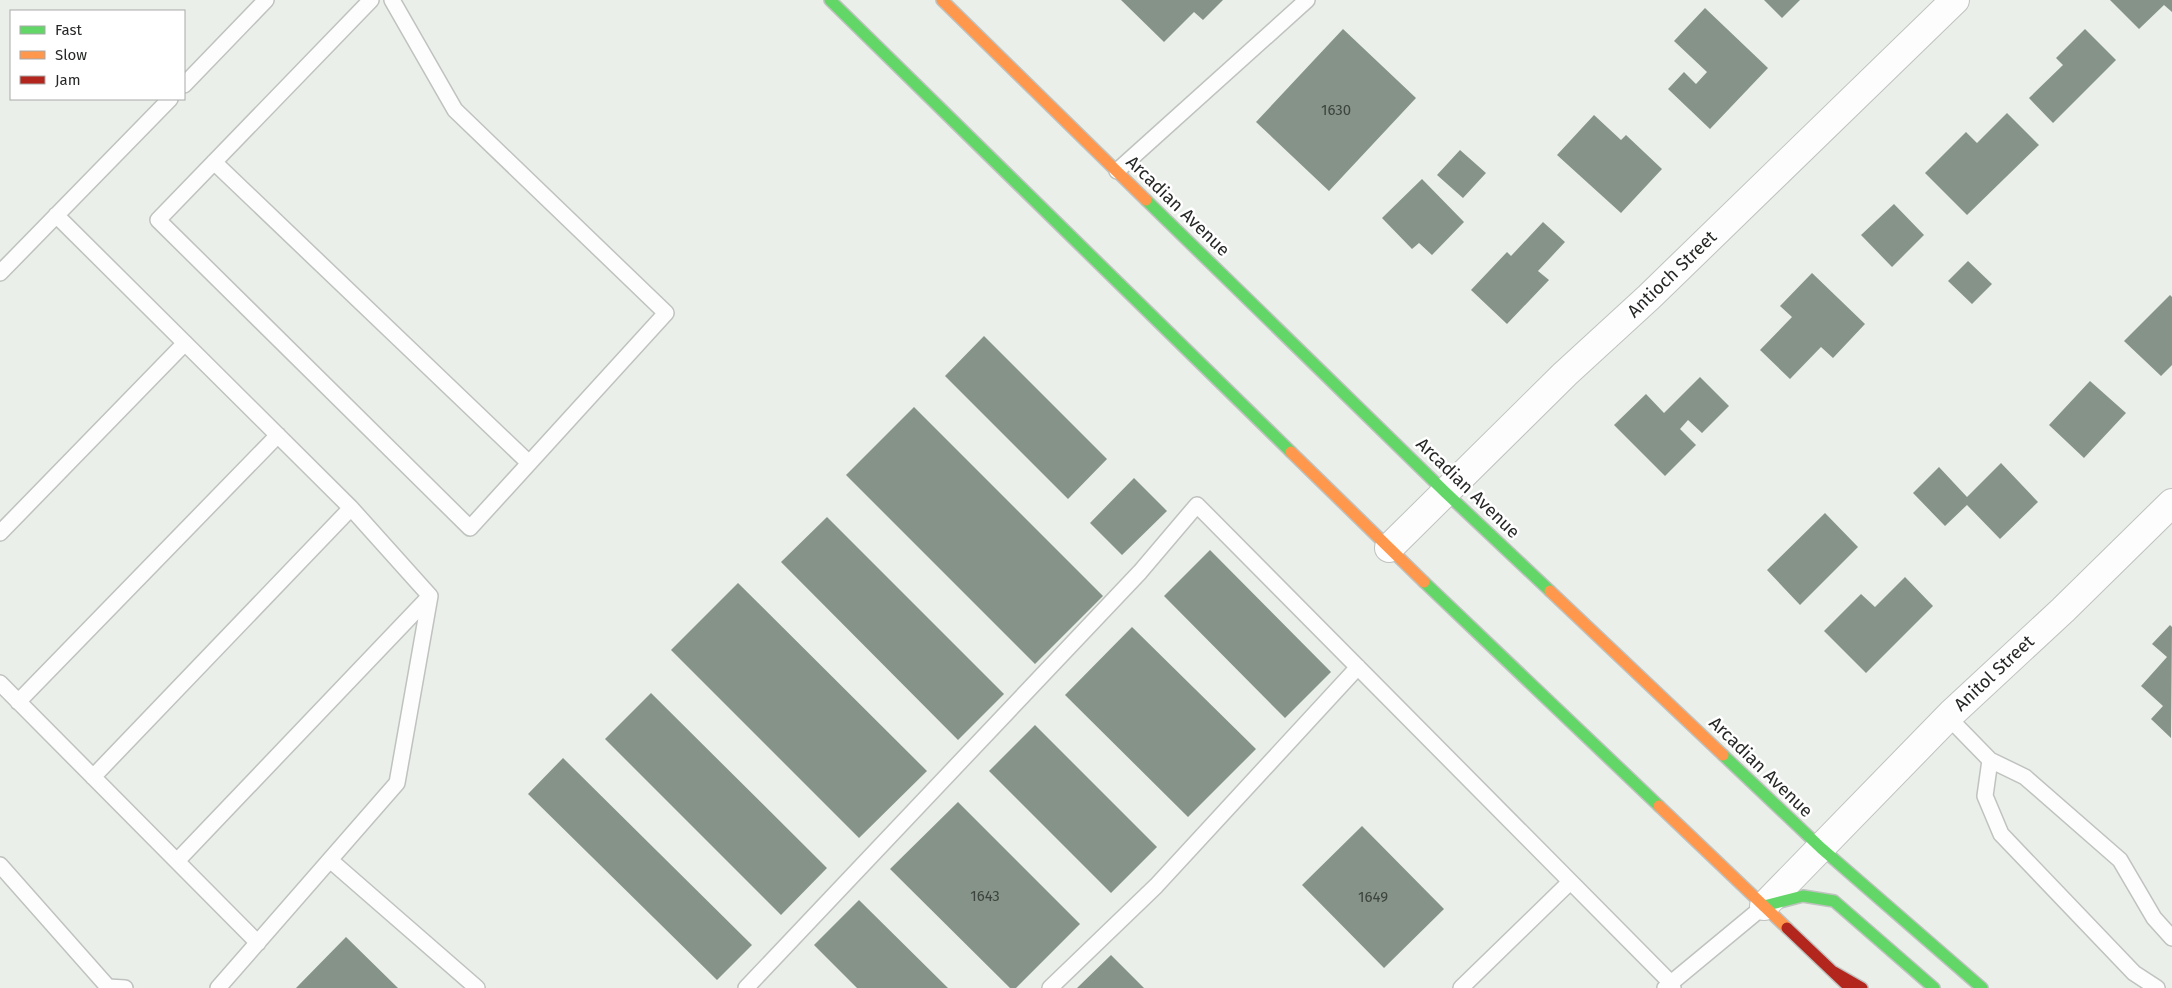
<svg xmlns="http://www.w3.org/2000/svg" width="2172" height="988" font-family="'Fira Sans',sans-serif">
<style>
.building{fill:#869388}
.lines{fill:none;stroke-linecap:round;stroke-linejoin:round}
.lane-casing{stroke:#bfc2bf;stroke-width:18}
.street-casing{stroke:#bfc2bf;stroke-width:30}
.fast-casing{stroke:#bfc2bf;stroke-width:14}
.slow-casing{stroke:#bfc2bf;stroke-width:14}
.jam-casing{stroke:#bfc2bf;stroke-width:14}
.lane{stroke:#fcfdfc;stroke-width:15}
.street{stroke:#fcfdfc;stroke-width:28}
.fast{stroke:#63d668;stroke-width:11}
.slow{stroke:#ff974d;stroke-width:11}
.jam{stroke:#b3261e;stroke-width:11}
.labels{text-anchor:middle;stroke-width:5;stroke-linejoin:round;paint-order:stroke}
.number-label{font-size:15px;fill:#3d433e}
.street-label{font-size:18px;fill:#252825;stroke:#fff}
</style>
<rect width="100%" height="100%" fill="#eaefea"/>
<!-- building -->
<path class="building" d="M1121 0H1223L1203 20 1194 12 1164 42Z
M1764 0H1800L1782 18Z
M2110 0H2172V12L2164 5 2139 29Z
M1705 8 1768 68 1710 129 1668 89 1684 72 1696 84 1707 72 1674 41Z
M1343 29 1416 98 1329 191 1256 122Z
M2085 29 2116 60 2053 123 2029 98 2063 65 2056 58Z
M2007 113 2039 145 1967 215 1925 173 1966 132 1977 143Z
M1594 115 1621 140 1626 135 1662 169 1621 213 1557 155Z
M1460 150 1486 173 1463 198 1437 175Z
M1422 179 1464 222 1432 255 1419 243 1412 249 1382 218Z
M1894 204 1924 235 1892 267 1861 235Z
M1543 222 1565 242 1538 271 1549 280 1507 324 1471 290 1507 252 1511 256Z
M1968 261 1992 284 1972 304 1948 281Z
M1812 273 1865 324 1833 358 1821 347 1790 379 1760 350 1792 317 1780 306Z
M2170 295 2172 297V365L2161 376 2124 341Z
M984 336 1107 459 1068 499 945 376Z
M1700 377 1729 406 1702 433 1688 420 1680 429 1696 445 1665 476 1614 425 1646 394 1664 413Z
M2090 381 2126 413 2084 458 2049 425Z
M914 407 1103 596 1035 664 846 475Z
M2001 463 2038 502 2000 539 1967 505 1945 526 1913 493 1939 467 1967 497Z
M1134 478 1167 511 1122 555 1090 523Z
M1825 513 1858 547 1800 605 1767 570Z
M827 517 1004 694 958 740 781 562Z
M1210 550 1331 672 1285 718 1164 596Z
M1905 577 1933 606 1866 673 1824 631 1861 594 1875 607Z
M738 583 927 771 859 838 671 650Z
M2170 625 2172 627 2171 738 2151 719 2163 706 2141 686 2167 657 2152 644Z
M1132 627 1256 749 1188 817 1065 695Z
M651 693 827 868 781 915 605 739Z
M1035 725 1157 847 1111 893 989 771Z
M563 758 752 945 717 980 528 794Z
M958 802 1080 924 1016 988H1010L890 869Z
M1362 826 1444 909 1384 968 1302 885Z
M859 900 948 988H857L814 945Z
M346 937 398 988H296Z
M1111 955 1144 988H1077Z"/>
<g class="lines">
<!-- lane casing -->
<g class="lane-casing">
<path id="lane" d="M371 0 158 220 470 528 666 313 455 110 392 0
M184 85 266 0
M214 162 529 463
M1117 171 1307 0
M56 215 351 508 430 596 397 783 218 988
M0 273 170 99
M0 533 185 343
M0 683 258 943
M18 702 278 435
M1948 717 1990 760 2025 777 2120 860 2154 918 2172 938
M1990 760 1985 796 2001 834 2134 973 2157 988
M93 777 351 508
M330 860 477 988
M177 861 430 596
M0 865 108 987 125 988
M746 988 1140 572 1197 505 1670 982 1673 988
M1050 988 1156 886 1358 667
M1461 988 1570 882
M1665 988 1764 906"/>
</g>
<!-- street casing -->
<g class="street-casing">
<path id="street" d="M1389 548 1565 374 1649 297 1955 0
M1764 906 1952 713 2063 610 2172 503"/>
</g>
<!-- fast casing -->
<g class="fast-casing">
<path id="fast" d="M830 0 1291 452
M1146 200 1445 492 1550 591
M1424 582 1659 806
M1723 755 1821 848 1982 988
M1764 906 1803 896 1834 901 1934 988"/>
</g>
<!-- slow casing -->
<g class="slow-casing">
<path id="slow" d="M942 0 1146 200
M1291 452 1424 582
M1550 591 1723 755
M1659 806 1787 928"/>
</g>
<!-- jam casing -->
<g class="jam-casing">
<path id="jam" d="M1787 928 1850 988
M1834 972 1862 988"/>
</g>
<!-- lane -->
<use href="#lane" class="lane"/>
<!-- street -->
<use href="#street" class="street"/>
<!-- fast -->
<use href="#fast" class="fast"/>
<!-- slow -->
<use href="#slow" class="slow"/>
<!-- jam -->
<use href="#jam" class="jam"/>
</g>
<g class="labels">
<!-- number labels -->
<g class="number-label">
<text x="1336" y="115">1630</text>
<text x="985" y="901">1643</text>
<text x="1373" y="902">1649</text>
</g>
<!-- street labels -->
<g class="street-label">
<text transform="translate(1178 206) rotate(44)" y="6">Arcadian Avenue</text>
<text transform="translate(1672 274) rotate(-44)" y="6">Antioch Street</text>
<text transform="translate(1468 488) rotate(44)" y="6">Arcadian Avenue</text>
<text transform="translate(1994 673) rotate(-43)" y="6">Anitol Street</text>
<text transform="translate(1761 767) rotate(44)" y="6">Arcadian Avenue</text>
</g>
</g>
<!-- legend -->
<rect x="10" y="10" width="175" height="90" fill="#ffffff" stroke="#a8a9a8"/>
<rect x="20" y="26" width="25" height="8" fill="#63d668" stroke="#a8a9a8"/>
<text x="55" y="35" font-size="15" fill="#252825">Fast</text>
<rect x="20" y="51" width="25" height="8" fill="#ff974d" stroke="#a8a9a8"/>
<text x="55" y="60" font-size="15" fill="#252825">Slow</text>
<rect x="20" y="76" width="25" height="8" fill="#b3261e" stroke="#a8a9a8"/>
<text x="55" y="85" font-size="15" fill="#252825">Jam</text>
</svg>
